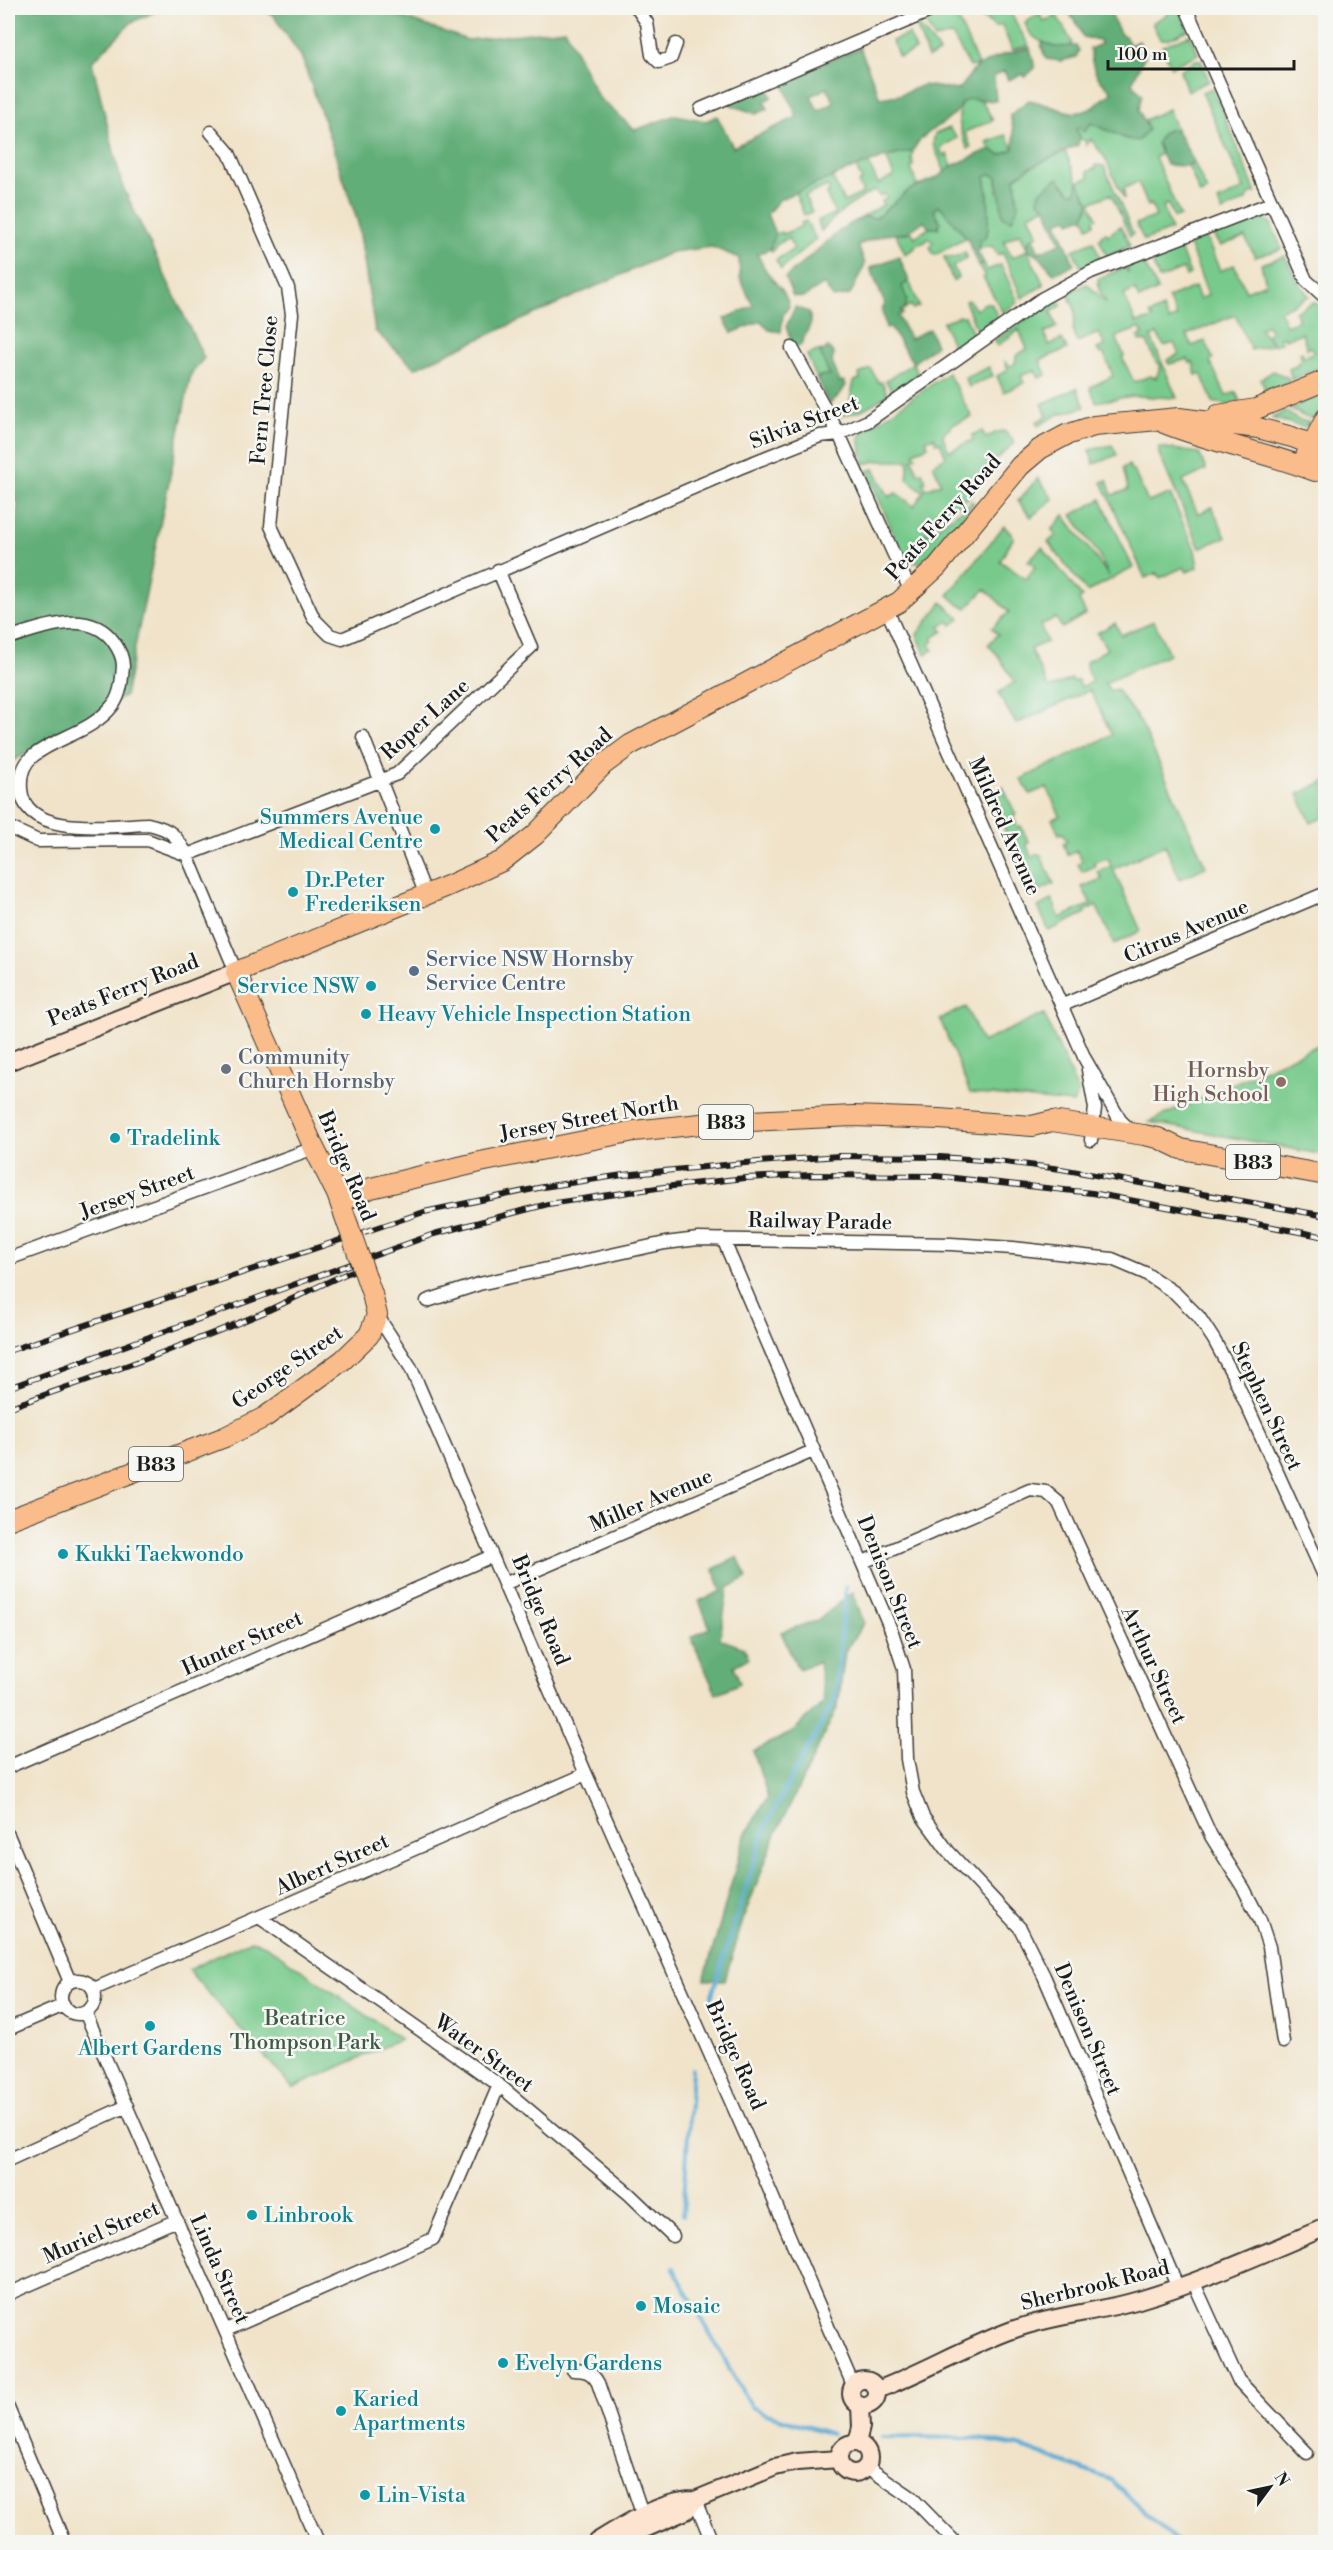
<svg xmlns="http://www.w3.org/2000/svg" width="1333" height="2550" font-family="'Libre Bodoni',serif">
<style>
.green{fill:#78ca8c;stroke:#4a7354;stroke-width:1.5;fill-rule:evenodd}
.forest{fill:#62ae78;stroke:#3f654a;stroke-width:1.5;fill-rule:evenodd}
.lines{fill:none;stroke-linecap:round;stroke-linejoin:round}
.stream{stroke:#5bacd5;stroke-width:4}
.minor-casing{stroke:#3c3a36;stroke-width:15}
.secondary-casing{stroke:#3c3a36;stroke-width:20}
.primary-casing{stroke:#3c3a36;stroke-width:22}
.minor{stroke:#fff;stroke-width:12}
.secondary{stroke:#fde4d0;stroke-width:16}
.primary{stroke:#f9bc8a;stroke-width:20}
.rail-casing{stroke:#1c1c1c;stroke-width:6}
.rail{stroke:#f6f6f2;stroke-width:4;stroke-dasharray:11;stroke-linecap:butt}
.primary-bridge-casing{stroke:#3c3a36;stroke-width:22;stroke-linecap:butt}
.primary-bridge{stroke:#f9bc8a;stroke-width:20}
.culture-dot{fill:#0f9aa8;stroke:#f6f6f2;stroke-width:2}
.service-dot{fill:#5c6f8a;stroke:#f6f6f2;stroke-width:2}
.worship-dot{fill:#6b7280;stroke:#f6f6f2;stroke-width:2}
.education-dot{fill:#8d6e63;stroke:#f6f6f2;stroke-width:2}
.labels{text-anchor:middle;stroke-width:5;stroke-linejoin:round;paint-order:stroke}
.shield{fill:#f6f6f2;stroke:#5d5d5c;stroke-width:1.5}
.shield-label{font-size:20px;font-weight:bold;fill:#1c1c1c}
.street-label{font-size:21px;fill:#1c1c1c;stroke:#f6f6f2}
.culture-label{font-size:21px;fill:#0d838f;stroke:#f6f6f2;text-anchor:start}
.service-label{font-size:21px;fill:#4e5e75;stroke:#f6f6f2;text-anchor:start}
.worship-label{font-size:21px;fill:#5b616d;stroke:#f6f6f2;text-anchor:start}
.education-label{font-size:21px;fill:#785e54;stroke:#f6f6f2;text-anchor:end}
.park-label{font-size:21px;fill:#3c5943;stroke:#f6f6f2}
</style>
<rect width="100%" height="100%" fill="#f6f6f2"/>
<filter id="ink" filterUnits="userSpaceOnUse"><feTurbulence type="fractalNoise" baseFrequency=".0167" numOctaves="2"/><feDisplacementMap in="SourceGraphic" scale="12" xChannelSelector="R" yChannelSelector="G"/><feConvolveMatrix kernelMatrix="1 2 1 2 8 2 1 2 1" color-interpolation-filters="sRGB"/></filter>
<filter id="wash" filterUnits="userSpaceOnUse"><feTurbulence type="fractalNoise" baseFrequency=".008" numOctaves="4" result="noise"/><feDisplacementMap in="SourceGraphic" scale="24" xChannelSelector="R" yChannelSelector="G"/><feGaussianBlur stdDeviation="1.35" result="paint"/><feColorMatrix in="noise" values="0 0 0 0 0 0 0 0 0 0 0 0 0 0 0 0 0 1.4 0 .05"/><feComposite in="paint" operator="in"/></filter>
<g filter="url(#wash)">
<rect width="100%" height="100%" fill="#f0e3c9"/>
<!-- green -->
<path class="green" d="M952 8 955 12 978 65 970 67 952 35 935 39 924 20Z
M972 8H1008L1029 46 1012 50 1002 25 995 27 985 19 971 15 969 13 973 9Z
M1178 8 1188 30 1168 39H1160L1152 23Z
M1040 13 1043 21 1057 16 1072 42 1071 46C1055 51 1029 40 1025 23Z
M918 23C923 34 936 43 939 53L928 58 917 28Z
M909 34 916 50 899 57 892 41Z
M1190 35 1198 54 1171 67 1162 46Z
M1196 60H1201L1209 81 1187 91 1180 70Z
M1213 88 1256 193H1251L1246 200 1222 212 1218 201 1244 189 1202 92Z
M969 99 981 100 993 120 965 132 971 147 968 149C961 133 956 119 961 103Z
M1168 109 1177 131 1170 129 1157 143 1161 154 1155 157 1180 216 1174 218 1168 204 1163 206 1171 230 1144 240 1136 224 1156 216 1151 204 1148 206 1138 182 1124 188V199L1105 158 1091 139 1086 146 1085 140 1079 139 1076 130 1080 127 1083 131 1091 123 1127 139 1148 130 1145 120Z
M949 128 957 138 940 148 943 156 947 154 952 166 945 172 933 144 935 134Z
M1006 135 1014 149 1000 155 990 149 987 142Z
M913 151 912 160 914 166 911 168 917 186 876 218 863 217 883 205 881 201 887 198 885 194 879 196 875 190C854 202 837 213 821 231L818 221 835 213 826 194 830 191 827 186 805 196 812 212 804 215 795 192 832 177 844 202 863 193 858 183 862 181 856 167 869 164 878 184 894 176 886 157Z
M1065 151 1078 182 1089 177 1087 172 1096 168 1095 165 1104 166 1133 234 1130 236 1111 194 1090 203 1097 218 1094 220V224L1088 227 1084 217 1090 203 1078 183 1076 192 1071 193 1065 185 1038 200 1046 207 1029 215 1038 235 1030 239 1028 250 1020 233 1004 241 1012 258 1027 250 1044 285 1022 298 1003 253 998 255 992 246 989 248 987 246 977 251 980 241 987 236C990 215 990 198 985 177L990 174 997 177V192L1018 206 1015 178 1029 168Z
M1194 162 1207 191 1200 194 1188 165Z
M940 206 967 238C954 241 946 251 934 255L930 248 933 242 928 238 925 242 916 245 915 248 905 254 896 234 907 233 910 230 915 237 929 228H938L940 222 934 211 936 207Z
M1260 217 1270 222 1282 249 1255 257 1245 237 1220 246 1213 235Z
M806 221 816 239 781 269 776 260 794 249 788 238 777 244 772 252 770 249 775 234 781 232 783 234 802 226 801 223Z
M1121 226 1130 246 1107 256 1099 239 1102 238 1101 235 1106 233 1108 235Z
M1206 237 1220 271 1234 265 1246 291 1266 283 1261 264 1285 256 1296 279 1309 296 1280 311 1286 325 1299 320 1295 312 1314 302 1325 311V365L1292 380 1289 369 1298 365V362L1302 360 1300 353 1302 352 1304 357 1314 352 1311 347 1307 349 1302 333 1285 339 1283 336 1279 338 1281 343 1274 345 1267 334 1271 332 1267 325 1260 329 1272 345 1251 350 1235 315 1187 335 1192 346 1205 341 1213 359 1210 361 1226 396 1236 392 1240 402 1228 405 1213 402 1201 374 1196 375 1193 362 1190 363 1188 359 1169 364 1167 360 1179 354 1174 343 1164 346 1157 334 1151 337 1177 398 1133 396 1096 402 1090 387 1113 376 1104 354 1099 353 1097 349 1105 346 1099 333 1077 342C1069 325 1076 326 1075 311 1074 304 1068 299 1069 292L1087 284 1107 304 1099 290 1098 279 1125 267 1128 273V266L1142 260 1158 290 1139 299 1135 290 1124 295 1136 323 1153 319 1150 314 1163 308 1169 321 1177 317 1168 298 1195 287 1200 299 1208 295 1189 244ZM1140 328 1143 335 1138 337 1140 341 1147 342 1156 362 1161 365 1156 378 1150 376 1134 382 1122 357 1124 356 1116 337Z
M1093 241 1101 259 1081 267 1073 250Z
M1179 246 1190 274 1186 276 1183 269 1159 279 1150 257Z
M965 252 967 257 953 267 958 277 953 281 944 257H955Z
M984 263 987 270 1001 265 1018 302 1003 313 983 277 985 276 979 266Z
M909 281 919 306 913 309 911 305 905 308 902 286Z
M1056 298 1062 305 1051 312 1057 327 1044 333 1049 345 1062 339 1067 349 1040 360 1046 375 1039 378 1035 370 1021 376 1024 383 1004 392 997 376 1008 370 1005 362 1010 366 1015 364 1016 356 1027 349 1019 330 997 346 994 341Z
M969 300 976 310 985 303H991L998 317 977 331 965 301Z
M959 316H965L973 334 953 348 943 322Z
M821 350 830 376H819L817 379 807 355Z
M913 363 918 374 893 392 886 381Z
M989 367 993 376 969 387 965 378Z
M871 369 879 383 882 382 888 395 862 410 842 416 849 406 854 381 860 379 859 374Z
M1273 371 1287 377 1290 382 1266 392 1261 379Z
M948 373 972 417 951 425V428L944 432 943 437 949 451 973 440 972 435 982 431 986 438 997 432 1004 431 1015 442 995 461 968 498 941 517 905 555 902 554 867 471 874 469 889 497 896 493 914 506 924 492 907 479 909 461H876L864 464 859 438 862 433ZM934 437 936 443 940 442 946 457 933 464 941 483 926 489 923 482 926 481 922 472 918 473 912 459 916 457 914 452 928 446 926 440Z
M1077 388 1085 407 1057 415 1038 426 1036 422 1047 416 1042 404Z
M1325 391V407L1316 419 1305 417 1290 409Z
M1285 411 1298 420 1312 423 1303 427 1272 418Z
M1112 445 1117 455 1094 464 1089 450Z
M1159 447 1199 453 1206 470 1183 481 1198 514 1212 507 1226 537 1200 548 1159 454Z
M1129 465 1132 471H1134L1148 502 1170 494 1195 550 1198 567 1187 572 1184 567 1160 578 1157 573 1145 578 1102 482 1107 480 1112 495 1128 490 1123 468Z
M1038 478 1053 499 1031 517 1018 501Z
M1101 499 1133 568 1087 592 1048 542 1056 536 1052 530 1064 515 1109 576 1099 555 1072 515Z
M972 501 974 503C958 524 941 546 920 563L910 562C916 532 953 520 972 501Z
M1004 526 1014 537 1000 561 1026 579 1035 567 1028 561 1042 547 1082 597 1079 600 1086 614 1062 628 1056 618 1040 625 1047 642 1030 649 1049 688 1072 679 1073 682 1078 680 1081 687 1092 682 1086 668V662L1107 649 1097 633 1115 623 1121 635 1154 621 1169 654 1105 683 1110 691 1116 689 1141 723 1206 867 1180 879 1165 845 1113 869 1141 931 1114 944 1096 905 1085 911 1086 913 1049 931 1038 907 1052 899 1060 918 1091 904 1082 887 1102 879 1098 872 1111 866 1108 858 1094 862 1095 866 1082 872 1078 864 1082 861 1077 851 1068 855 1063 843 1067 841 1063 833 1059 834 1052 819 1060 816 1047 787 1030 794 1021 779 1112 735 1090 690 1016 724 998 693 1015 682 997 654 988 645 998 634 992 628 1009 612 985 589 967 608 959 605 948 595Z
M942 602 960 619 952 625 949 621 940 627 943 631 932 638 934 641 929 645 933 650 925 654 917 634Z
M1325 781V817L1311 823 1298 794Z
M1003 787 1016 815 1013 817 1018 827 1021 826 1029 843 1026 844 1031 856 1040 854 1054 884 1034 893 988 794Z
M966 1007 982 1042 1044 1014 1079 1093 1073 1103 970 1093 940 1019Z
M1325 1042V1155L1149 1122Z
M251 1940 265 1945 401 2039 293 2088 188 1970Z"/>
<!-- forest -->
<path class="forest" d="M8 8H164L132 22 92 62 122 185 204 358 191 374 125 696 8 764V565L18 505 8 482Z
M259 8H375L468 40 565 29 598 97 635 130 676 115 706 121 717 116 733 147 797 117 781 80 860 48 880 98 899 95 923 85 958 90 976 67 1002 55 1030 48 1035 68 1025 77 1023 74 1008 80 1004 71 994 76 996 101 969 99 961 103C954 125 924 126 913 151L886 157 856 167 780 199 767 214 775 234 770 249 757 254C761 260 763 267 767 272 777 287 783 285 789 306L783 315 781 332 769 330 761 321 732 333 724 319 753 306 740 278 739 258 712 247 672 252 415 368 375 331 358 223 323 118 301 56 273 15ZM827 88 834 103 818 111 811 96Z
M1069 8H1111L1113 19 1121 35 1125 36 1130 45 1139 41 1145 55 1132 83 1142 95 1139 110 1148 130 1138 141 1127 139 1091 123 1084 132 1079 127 1076 130 1080 136 1078 145 1029 168 1015 178 1018 206 1012 220 1003 217 997 177 990 174 985 177C989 198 990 215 987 236L980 241 977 251 984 263 979 266 967 238 940 206 936 207 934 211 940 222 938 228H929L924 221 907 233 884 235 858 245 865 264 850 295 833 298 824 284 804 297 793 296 785 278 844 227 863 217 876 218 909 190 938 177 952 166 990 149 1000 155 1014 149V134L1010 115 1029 100C1048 103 1070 118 1088 110 1096 106 1104 98 1111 93L1110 89C1095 79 1092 66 1090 49L1101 44 1099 40 1083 37 1075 20 1071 17Z
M1043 42 1054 47 1076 46 1079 50 1076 57 1061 61 1046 59 1041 46Z
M767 86 772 97 764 101 768 109 756 114 731 105 730 102Z
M1170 129 1177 131 1194 162 1186 166 1166 165 1157 143 1162 133Z
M1058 178 1071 193 1076 192 1078 182 1090 203 1084 217 1070 222 1068 218 1057 222 1074 264 1054 274 1038 255 1028 250V242L1033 237 1039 252 1061 243 1046 208 1038 200 1040 192Z
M899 256 909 281 902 286 907 300 905 309 901 311 903 313 898 316 910 339 929 329 936 345 913 363 890 327 886 328 882 310 885 304 870 268Z
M795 307 809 312 811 323 800 346 794 347 786 327Z
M828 347 834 354 832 362 840 382 843 381 846 385 841 393 829 405 817 379 823 375 830 376 820 353Z
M738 1557 747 1578 728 1588 720 1639 744 1648 749 1658 734 1666 740 1683 716 1694 691 1637 710 1628 699 1601 722 1591 713 1569Z
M853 1592 864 1623 845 1651 838 1706 776 1834 744 1917 725 1980H704L745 1835 768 1797 753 1751 791 1733 824 1702 819 1662 798 1669 781 1632 818 1620Z"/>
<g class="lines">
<!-- stream -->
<path class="stream" d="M710 2001 766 1825 835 1699 846 1586
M683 2215 692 2069
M673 2267 751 2407 767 2414 831 2434
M882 2437 973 2438 1019 2446 1111 2480 1177 2542"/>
</g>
</g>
<g filter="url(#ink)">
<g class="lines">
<!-- minor casing -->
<g class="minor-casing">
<path id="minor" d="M637 8 647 23 652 55 659 62 671 58 676 44
M1186 8 1306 280 1326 298
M701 109 937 8
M211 132 229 153 288 288 292 314 271 526 314 619 330 635 342 639 739 468 820 436 839 434 868 421 1043 298 1091 272 1271 203
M792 348 839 434 911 592
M887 610 1085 1059 1120 1120 1132 1132
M8 638C40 628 89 608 113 641 119 649 123 657 123 666 122 679 121 694 113 705 91 733 58 736 33 756 23 764 20 777 21 789 24 839 114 825 148 824 171 829 176 835 187 855L236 972
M363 737 426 895
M8 827 38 841 147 840 187 855
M187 855 397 774 531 647 498 570
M1063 1005 1326 893
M1088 1070 1095 1108 1091 1140
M723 1239 892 1632 904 1669 907 1759 913 1792 923 1817 948 1851 1020 1928 1044 1976 1178 2288
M8 1259 314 1148
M427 1301 479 1284 665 1243 698 1239 951 1244 1013 1248 1112 1259 1145 1273 1175 1293 1199 1317 1214 1340 1234 1377 1326 1580
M377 1315 411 1368 586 1774 752 2149 853 2385
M863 1562 1030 1490 1046 1492 1059 1503 1211 1836 1244 1889 1260 1920 1269 1947 1283 2042
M504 1584 813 1451
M8 1767 492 1556
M8 1835 70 1982
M259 1917 499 2085 629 2194 673 2236
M61 1997a17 17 0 1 1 34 0a17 17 0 1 1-34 0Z
M94 1989 586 1774
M85 2012 318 2542
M8 2029 64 2005
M8 2160 127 2106
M1194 2283 1238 2380 1307 2453
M8 2294 177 2220
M226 2330 433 2239 499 2085
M573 2370C586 2370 592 2372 598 2383L643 2516
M8 2408 64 2542
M867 2467 911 2497 955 2542
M695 2500 712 2542"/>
</g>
<!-- secondary casing -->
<g class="secondary-casing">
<path id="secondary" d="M8 1062 236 972
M851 2393a13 13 0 1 1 26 0a13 13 0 1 1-26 0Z
M877 2390C924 2372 967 2346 1015 2329 1055 2315 1098 2312 1139 2300 1203 2281 1264 2253 1326 2227
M839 2458a15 15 0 1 1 30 0a15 15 0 1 1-30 0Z
M857 2443 861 2427 860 2406
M596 2542C621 2526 664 2499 695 2500L775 2467 797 2462 839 2459
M602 2542 624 2538 686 2511 695 2500"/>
</g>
<!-- primary casing -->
<g class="primary-casing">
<path id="primary" d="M1218 415 1256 409 1326 380
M1164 423C1213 443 1266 452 1315 471L1326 451
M1306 456 1326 418
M341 1202 371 1188 480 1162 634 1131 710 1123 853 1116 939 1119 1032 1126 1052 1121 1144 1135 1158 1138 1181 1149 1326 1175
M348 1225 337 1194 314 1148 236 972 450 885 502 861 535 835 603 765 630 745 899 602 937 567 1020 466 1040 449 1066 435 1094 426 1179 418 1258 428 1292 437 1326 450
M8 1520 225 1437 265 1417 343 1360 369 1335 377 1315 372 1294"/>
</g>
<!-- minor -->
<use href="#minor" class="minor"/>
<!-- secondary -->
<use href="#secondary" class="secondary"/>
<!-- primary -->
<use href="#primary" class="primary"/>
<!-- rail casing -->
<g class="rail-casing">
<path id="rail" d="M8 1351 424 1212 543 1187 623 1175 745 1163 839 1156 940 1157 996 1161 1061 1169 1326 1216
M8 1388 434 1234 548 1204 664 1187 745 1178 811 1175 936 1176 1092 1193 1326 1237
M8 1408C92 1378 177 1349 260 1314 292 1300 323 1283 355 1270"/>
</g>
<!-- rail -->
<use href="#rail" class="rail"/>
<!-- primary-bridge casing -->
<g class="primary-bridge-casing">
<path id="primary-bridge" d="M348 1225 372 1294"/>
</g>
<!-- primary-bridge -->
<use href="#primary-bridge" class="primary-bridge"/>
</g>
</g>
<!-- markers -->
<g class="culture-dot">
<circle cx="435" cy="829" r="6"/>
<circle cx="293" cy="892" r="6"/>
<circle cx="371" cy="986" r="6"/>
<circle cx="366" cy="1014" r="6"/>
<circle cx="115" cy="1138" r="6"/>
<circle cx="63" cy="1554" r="6"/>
<circle cx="150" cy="2026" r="6"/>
<circle cx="252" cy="2215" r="6"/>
<circle cx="641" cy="2306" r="6"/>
<circle cx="503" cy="2363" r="6"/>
<circle cx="341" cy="2411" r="6"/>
<circle cx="365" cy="2495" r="6"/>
</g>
<circle class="service-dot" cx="414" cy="971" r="6"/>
<circle class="worship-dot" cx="226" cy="1069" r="6"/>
<circle class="education-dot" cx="1281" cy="1082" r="6"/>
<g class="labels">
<!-- shield labels -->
<g class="shield">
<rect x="699" y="1105" width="54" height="34" rx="4.5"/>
<rect x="1226" y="1145" width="54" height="34" rx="4.5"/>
<rect x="129" y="1447" width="54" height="34" rx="4.5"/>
</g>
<g class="shield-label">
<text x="726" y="1129">B83</text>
<text x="1253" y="1169">B83</text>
<text x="156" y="1471">B83</text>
</g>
<!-- street labels -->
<g class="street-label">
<text transform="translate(264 390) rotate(-85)" y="7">Fern Tree Close</text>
<text transform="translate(804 422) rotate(-21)" y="7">Silvia Street</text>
<text transform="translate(943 517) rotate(-48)" y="7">Peats Ferry Road</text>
<text transform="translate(425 719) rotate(-42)" y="7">Roper Lane</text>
<text transform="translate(549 785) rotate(-42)" y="7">Peats Ferry Road</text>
<text transform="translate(1005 826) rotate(66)" y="7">Mildred Avenue</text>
<text transform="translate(1186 931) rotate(-23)" y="7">Citrus Avenue</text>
<text transform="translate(123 990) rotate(-22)" y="7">Peats Ferry Road</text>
<text transform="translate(589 1118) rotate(-10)" y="7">Jersey Street North</text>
<text transform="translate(347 1166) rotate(67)" y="7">Bridge Road</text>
<text transform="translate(137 1192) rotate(-20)" y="7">Jersey Street</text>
<text transform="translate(820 1221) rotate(1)" y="7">Railway Parade</text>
<text transform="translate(287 1367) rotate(-35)" y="7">George Street</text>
<text transform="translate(1267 1406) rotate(65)" y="7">Stephen Street</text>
<text transform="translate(651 1500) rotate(-23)" y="7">Miller Avenue</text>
<text transform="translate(890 1582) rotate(68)" y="7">Denison Street</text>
<text transform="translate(541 1610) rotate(67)" y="7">Bridge Road</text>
<text transform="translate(242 1643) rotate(-24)" y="7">Hunter Street</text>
<text transform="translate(1154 1665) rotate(65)" y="7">Arthur Street</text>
<text transform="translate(332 1864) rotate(-24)" y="7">Albert Street</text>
<text transform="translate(1088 2029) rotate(67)" y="7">Denison Street</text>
<text transform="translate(484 2053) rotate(36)" y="7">Water Street</text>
<text transform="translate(736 2055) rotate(66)" y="7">Bridge Road</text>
<text transform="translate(101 2232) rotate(-24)" y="7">Muriel Street</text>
<text transform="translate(220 2269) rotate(66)" y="7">Linda Street</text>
<text transform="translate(1095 2285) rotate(-14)" y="7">Sherbrook Road</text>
</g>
<!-- culture labels -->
<g class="culture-label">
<text x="423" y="824" text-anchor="end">Summers Avenue<tspan x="423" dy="24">Medical Centre</tspan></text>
<text x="305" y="887">Dr.Peter<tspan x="305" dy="24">Frederiksen</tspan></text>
<text x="359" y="993" text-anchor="end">Service NSW</text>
<text x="378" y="1021">Heavy Vehicle Inspection Station</text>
<text x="127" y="1145">Tradelink</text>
<text x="75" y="1561">Kukki Taekwondo</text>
<text x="150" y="2055" text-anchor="middle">Albert Gardens</text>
<text x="264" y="2222">Linbrook</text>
<text x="653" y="2313">Mosaic</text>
<text x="515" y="2370">Evelyn Gardens</text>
<text x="353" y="2406">Karied<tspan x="353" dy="24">Apartments</tspan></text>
<text x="377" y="2502">Lin-Vista</text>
</g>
<!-- service labels -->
<g class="service-label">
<text x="426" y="966">Service NSW Hornsby<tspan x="426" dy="24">Service Centre</tspan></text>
</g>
<!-- worship labels -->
<g class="worship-label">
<text x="238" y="1064">Community<tspan x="238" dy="24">Church Hornsby</tspan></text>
</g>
<!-- education labels -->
<g class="education-label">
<text x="1269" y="1077">Hornsby<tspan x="1269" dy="24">High School</tspan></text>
</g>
<!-- park labels -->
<g class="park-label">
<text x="305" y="2025">Beatrice<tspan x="305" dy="24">Thompson Park</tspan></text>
</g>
</g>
<!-- margin -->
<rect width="1333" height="2550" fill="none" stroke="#f6f6f2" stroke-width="30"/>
<!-- north arrow -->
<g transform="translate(1270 2487) rotate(57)" stroke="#f6f6f2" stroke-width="4.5" paint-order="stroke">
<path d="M0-4.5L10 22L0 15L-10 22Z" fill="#1c1c1c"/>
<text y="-9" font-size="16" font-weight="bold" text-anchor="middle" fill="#1c1c1c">N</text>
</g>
<!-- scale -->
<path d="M1108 60v9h186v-9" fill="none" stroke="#1c1c1c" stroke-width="3"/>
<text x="1117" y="60" font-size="18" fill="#1c1c1c" stroke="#f6f6f2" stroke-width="4.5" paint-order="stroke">100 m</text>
</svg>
